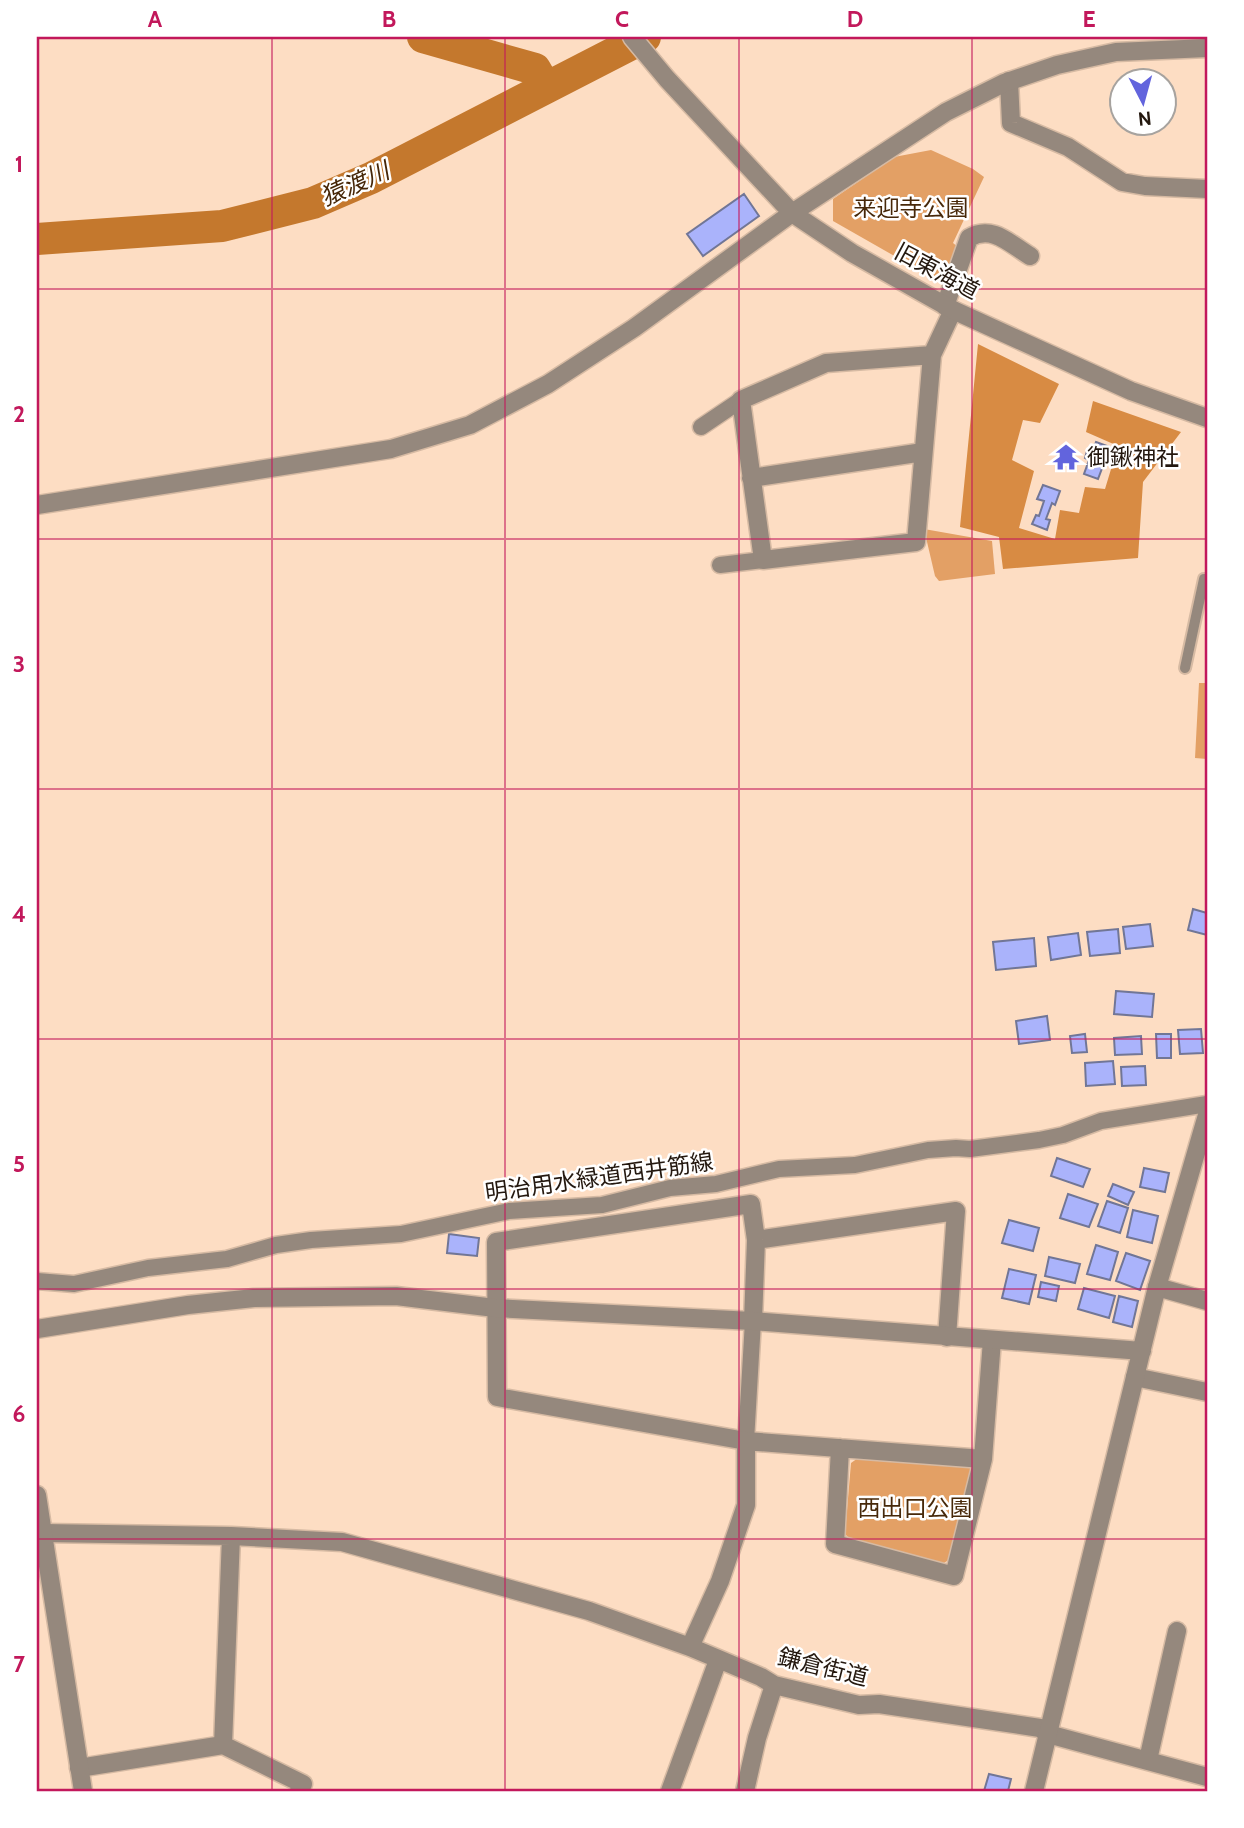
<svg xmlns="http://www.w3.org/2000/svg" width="1244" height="1828" font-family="Cabin,'Noto Sans JP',sans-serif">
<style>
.green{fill:#e3a065}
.forest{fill:#d88b43}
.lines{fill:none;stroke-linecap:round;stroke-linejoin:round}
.river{stroke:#c4782d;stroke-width:32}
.building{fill:#aab3fb;stroke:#717696;stroke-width:2}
.service-casing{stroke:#d6baa3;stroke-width:14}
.pedestrian-casing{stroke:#d6baa3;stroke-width:19}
.minor-casing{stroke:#d6baa3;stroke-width:21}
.tertiary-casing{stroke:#d6baa3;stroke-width:21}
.service{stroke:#95887d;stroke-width:10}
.pedestrian{stroke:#95887d;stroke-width:16}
.minor{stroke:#95887d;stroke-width:18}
.tertiary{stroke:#95887d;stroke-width:18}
.grid{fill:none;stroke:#c2185b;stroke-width:2;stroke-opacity:0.55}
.labels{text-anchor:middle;stroke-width:5;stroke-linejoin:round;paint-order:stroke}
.park-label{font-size:23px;fill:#472809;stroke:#fff}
.street-label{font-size:23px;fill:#24180f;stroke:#fff}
.poi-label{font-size:23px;fill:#24180f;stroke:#fff;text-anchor:start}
.water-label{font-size:24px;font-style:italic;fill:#462607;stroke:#fff}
.neatline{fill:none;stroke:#c2185b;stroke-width:2.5}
.grid-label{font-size:23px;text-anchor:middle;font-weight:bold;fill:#c2185b}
</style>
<rect width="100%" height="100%" fill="#fdddc3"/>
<!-- green -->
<path class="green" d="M931 150 973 169 984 177 953 243 958 247 941 280 934 276 933 278 833 221V199L894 157Z
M924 529 992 541 995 574 939 581 935 576Z
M1199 683H1207V759L1195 758Z
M858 1458 969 1467 973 1472 950 1559 944 1563 851 1540 845 1534 851 1463Z"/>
<!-- forest -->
<path class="forest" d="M978 344 1059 384 1040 423 1023 420 1012 460 1034 471 1019 528 1055 539 1060 510 1079 513 1085 487 1105 489 1118 446 1086 432 1093 401 1181 432 1143 482 1138 558 1003 569 999 537 960 527Z"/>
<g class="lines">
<!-- river -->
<path class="river" d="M423 37 535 69 546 88
M37 239 222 226 313 203 371 178 645 37"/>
</g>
<!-- building -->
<path class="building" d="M744 194 759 216 703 256 687 234Z
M1096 442 1110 447 1098 479 1084 474 1089 460 1085 458 1087 451 1092 453Z
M1043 485 1060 491 1055 505 1052 503 1046 519 1050 520 1047 530 1032 524 1036 515 1039 516 1044 501 1037 499Z
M1193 909 1207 913V935L1188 930Z
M1150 924 1153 946 1126 949 1123 927Z
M1118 929 1120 953 1090 956 1087 932Z
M1078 933 1081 955 1051 960 1048 937Z
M1034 938 1036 966 996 970 993 942Z
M1116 991 1154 994 1152 1017 1114 1014Z
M1047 1016 1050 1040 1019 1044 1016 1021Z
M1201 1029 1203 1053 1180 1054 1178 1030Z
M1085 1034 1087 1052 1072 1053 1070 1036Z
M1156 1034H1171V1058H1157Z
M1141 1036 1142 1054 1115 1055 1114 1038Z
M1113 1061 1115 1084 1086 1086 1085 1063Z
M1145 1066 1146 1085 1122 1086 1121 1067Z
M1057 1158 1090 1169 1083 1187 1051 1176Z
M1144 1168 1169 1173 1165 1192 1140 1187Z
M1113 1184 1134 1192 1128 1205 1108 1196Z
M1068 1194 1098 1204 1089 1227 1060 1218Z
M1107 1201 1128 1208 1120 1233 1098 1226Z
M1133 1210 1158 1216 1152 1243 1127 1237Z
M1009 1220 1039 1228 1033 1251 1002 1243Z
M449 1234 479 1238 477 1256 447 1253Z
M1096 1245 1118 1252 1110 1280 1087 1274Z
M1126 1253 1150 1261 1140 1290 1116 1281Z
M1049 1257 1080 1264 1075 1283 1045 1276Z
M1009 1269 1036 1275 1029 1304 1002 1298Z
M1041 1282 1059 1286 1056 1301 1038 1297Z
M1084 1288 1115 1296 1109 1318 1078 1309Z
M1119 1296 1138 1301 1132 1327 1113 1322Z
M989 1774 1011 1779 1008 1791H984Z"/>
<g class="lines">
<!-- service casing -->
<g class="service-casing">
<path id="service" d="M1185 668 1204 579H1207"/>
</g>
<!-- pedestrian casing -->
<g class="pedestrian-casing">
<path id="pedestrian" d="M701 427 741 400
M720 565 763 560
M37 1281 74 1284 148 1268 227 1259 276 1245 311 1240 401 1234 509 1211 602 1205 670 1188 716 1184 779 1169 855 1165 928 1150 956 1148 970 1149 1039 1140 1063 1135 1101 1121 1207 1104
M746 1441 753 1321"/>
</g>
<!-- minor casing -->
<g class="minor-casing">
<path id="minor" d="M1009 81 1011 123 1068 147 1122 182 1145 186 1207 189
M945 306 969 238C992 224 1010 244 1030 256
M932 355 826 363 741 400 763 560 916 542 932 355 953 310
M751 478 923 452
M1157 1287 1207 1301
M753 1321 756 1240
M947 1337 956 1211 756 1240 751 1204 496 1242 497 1397 746 1441 983 1459 992 1340
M1135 1377 1207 1392
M840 1448 835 1544 954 1576 983 1459
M44 1533 231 1536 342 1542 589 1611 690 1647 761 1677 774 1685 859 1705 879 1704 1040 1728 1048 1734 1207 1777
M690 1647 720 1581 746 1505V1441
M223 1745 231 1536
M1148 1760 1177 1631
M79 1768 223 1745 303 1784 299 1791
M670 1791 718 1660
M745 1791 757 1738 774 1685"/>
</g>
<!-- tertiary casing -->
<g class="tertiary-casing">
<path id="tertiary" d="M632 37 667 79 792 213 852 253 953 310 1131 391 1207 418
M37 505 391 449 470 425 548 384 634 328 792 213 946 112 1004 83 1057 65 1116 52 1207 48
M37 1329 188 1305 254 1298 396 1296 495 1308 753 1321 1142 1351
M37 1495 83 1791
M1034 1791 1157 1287 1207 1115"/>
</g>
<!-- service -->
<use href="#service" class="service"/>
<!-- pedestrian -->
<use href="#pedestrian" class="pedestrian"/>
<!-- minor -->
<use href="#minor" class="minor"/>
<!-- tertiary -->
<use href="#tertiary" class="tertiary"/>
</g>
<!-- grid -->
<path class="grid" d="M272 37V1791M505 37V1791M739 37V1791M972 37V1791M37 289H1207M37 539H1207M37 789H1207M37 1039H1207M37 1289H1207M37 1539H1207"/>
<!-- icons -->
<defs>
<g id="temple-bare" transform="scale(2.1)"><path d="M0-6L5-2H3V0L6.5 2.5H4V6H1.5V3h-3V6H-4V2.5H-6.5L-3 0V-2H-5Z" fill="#6264dd" stroke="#fff" stroke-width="2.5" paint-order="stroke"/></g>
</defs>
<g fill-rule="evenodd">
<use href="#temple-bare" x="1066" y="457"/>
</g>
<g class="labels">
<!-- park labels -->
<g class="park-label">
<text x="911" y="216">来迎寺公園</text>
<text x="915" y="1516">西出口公園</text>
</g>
<!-- street labels -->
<g class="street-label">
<text transform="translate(937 271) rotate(28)" y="8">旧東海道</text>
<text transform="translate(599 1177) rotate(-8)" y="8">明治用水緑道西井筋線</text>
<text transform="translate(823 1667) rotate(14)" y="8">鎌倉街道</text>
</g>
<!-- poi labels -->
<g class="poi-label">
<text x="1087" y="465">御鍬神社</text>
</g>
<!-- water labels -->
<g class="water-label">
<text transform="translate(355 184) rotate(-24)" y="8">猿渡川</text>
</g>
</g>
<!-- border -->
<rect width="1244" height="1828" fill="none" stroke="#ffffff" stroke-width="77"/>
<!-- north arrow -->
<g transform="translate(1143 102) rotate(174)"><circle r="33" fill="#ffffff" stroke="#a7a39f" stroke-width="2"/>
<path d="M0-5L12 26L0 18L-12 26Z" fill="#6264dd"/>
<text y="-10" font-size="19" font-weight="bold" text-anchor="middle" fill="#24180f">N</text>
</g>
<rect x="38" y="38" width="1168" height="1752" class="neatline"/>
<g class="grid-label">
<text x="155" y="27">A</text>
<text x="389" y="27">B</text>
<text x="622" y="27">C</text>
<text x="855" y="27">D</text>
<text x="1089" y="27">E</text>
<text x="19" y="172">1</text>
<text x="19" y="422">2</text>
<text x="19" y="672">3</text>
<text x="19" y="922">4</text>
<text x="19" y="1172">5</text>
<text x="19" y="1422">6</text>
<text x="19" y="1672">7</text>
</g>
</svg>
